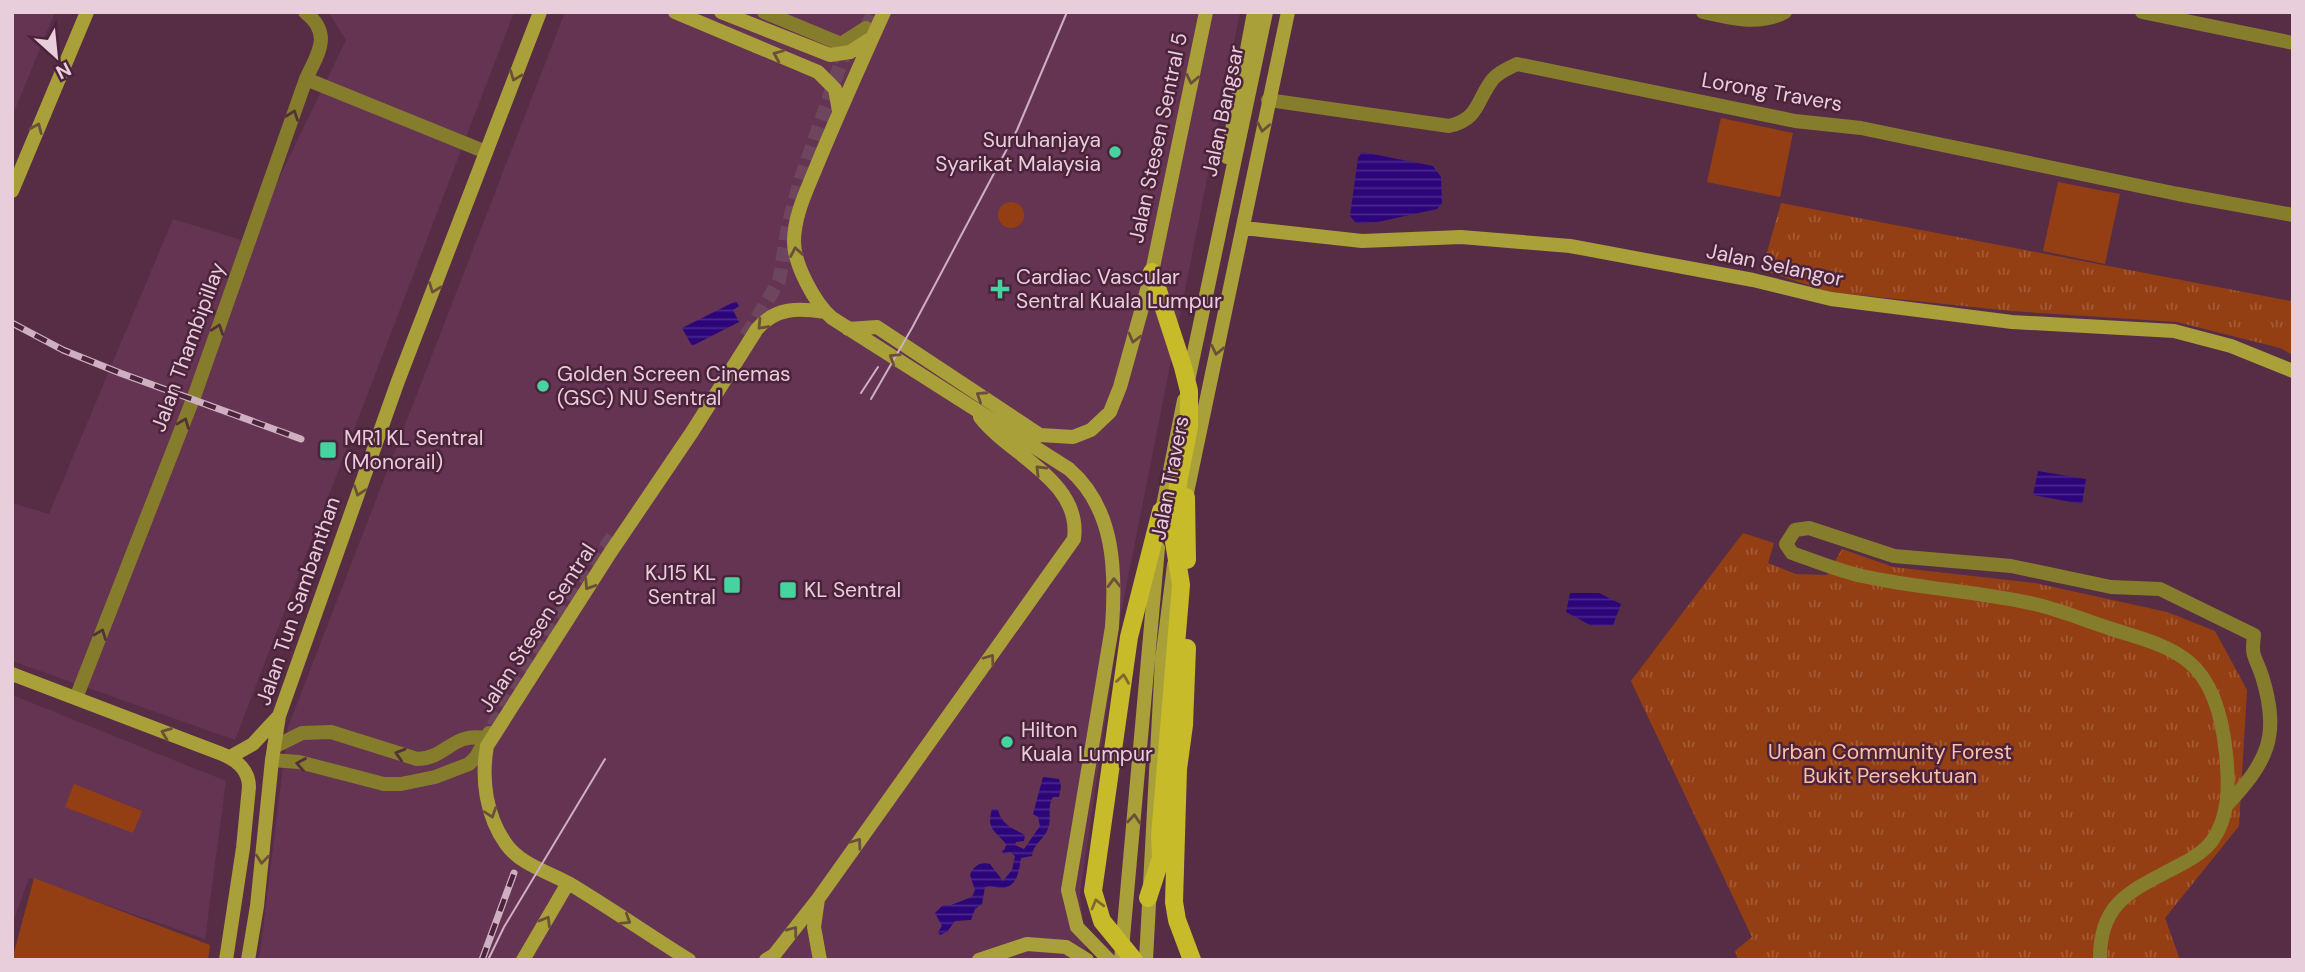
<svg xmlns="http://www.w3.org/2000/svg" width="2305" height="972" font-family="'DM Sans',sans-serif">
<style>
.built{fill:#653452}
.green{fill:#943f13}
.park{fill:url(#park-tufts)}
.water{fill:url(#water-rules)}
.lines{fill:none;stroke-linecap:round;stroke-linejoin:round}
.street-tunnel{stroke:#6d455c;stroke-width:14;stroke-dasharray:14 7;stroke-linecap:butt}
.street{stroke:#857d2c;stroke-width:14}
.secondary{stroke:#a9a039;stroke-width:14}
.primary{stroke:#c7bb29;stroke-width:18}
.tram{stroke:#ceb0c0;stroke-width:2}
.rail-casing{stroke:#ceb0c0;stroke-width:7}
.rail{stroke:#4b233b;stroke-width:4.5;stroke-dasharray:13;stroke-linecap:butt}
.oneway{stroke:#6c4f3a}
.oneway2{stroke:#543039}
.oneway3{stroke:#836733}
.poi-dot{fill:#45d49f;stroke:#4b233b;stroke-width:2.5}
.labels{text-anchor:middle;stroke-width:5;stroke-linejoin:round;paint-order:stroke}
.street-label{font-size:21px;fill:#e8cddb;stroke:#4b233b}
.poi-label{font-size:21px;fill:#e8cddb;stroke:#4b233b;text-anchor:start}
.park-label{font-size:21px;fill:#fcc0a6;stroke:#4b233b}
</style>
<defs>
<pattern id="park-tufts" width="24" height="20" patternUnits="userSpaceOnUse" patternTransform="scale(1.75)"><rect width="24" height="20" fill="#943f13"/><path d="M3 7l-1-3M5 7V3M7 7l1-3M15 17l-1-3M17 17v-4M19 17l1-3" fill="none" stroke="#a35a35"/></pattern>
<pattern id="water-rules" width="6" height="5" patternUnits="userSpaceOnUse" patternTransform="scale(1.75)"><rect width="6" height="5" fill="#2b0579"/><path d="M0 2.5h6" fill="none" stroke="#4a288b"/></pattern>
</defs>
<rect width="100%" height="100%" fill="#572d46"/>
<!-- built -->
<path class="built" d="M12 12H55L12 117Z
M328 12H514L235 740 12 661V503L49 514 173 219 248 242 346 40Z
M565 12H1240L1120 618 1080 894 1087 960H259L288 727Z
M12 695 226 781 205 939 29 878 12 925Z"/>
<!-- green -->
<path class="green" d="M1721 118 1793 133 1780 197 1707 182Z
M2058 182 2120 194 2105 264 2043 251Z
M998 215a13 13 0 1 1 26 0a13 13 0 1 1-26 0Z
M74 784 142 811 133 833 65 807Z
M34 878 210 945 208 960H12Z"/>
<!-- park -->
<path class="park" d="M1781 203 2290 301 2293 292V355L2280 348 2177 322 2011 311 1830 292 1762 270Z
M1743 533 1774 543 1768 563 1796 574 1827 575 1842 549 1893 567 2035 583 2167 612 2215 631 2247 690 2239 826 2165 918 2180 960H1738L1735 951 1752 937 1631 681Z"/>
<!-- water -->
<path class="water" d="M1362 152 1433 166 1441 177 1442 203 1437 209 1378 222 1356 223 1350 216 1358 158Z
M736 301 739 306 733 310 739 322 692 346 682 328Z
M2038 471 2086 479 2082 504 2033 495Z
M1570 593H1599L1621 604 1613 625H1590L1566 612Z
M1043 777 1059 779 1061 786 1059 797H1053C1046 808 1053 819 1047 831 1042 841 1033 844 1032 856L1021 858C1019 870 1018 886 1003 888 996 888 993 885 985 887L982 904 975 909 971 920 955 921 947 932 940 935 938 932 942 926 935 913 943 905H951L972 897 975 890 970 875C973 866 981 861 990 864L1003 881 1012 870 1015 856 1010 852 1003 854 1002 851 1005 849 1006 844C995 830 986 830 992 809H998C1000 824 1014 829 1025 835L1024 841 1016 842 1015 845 1024 849 1040 826 1038 817 1033 814Z"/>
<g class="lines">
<!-- street-tunnel -->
<path class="street-tunnel" d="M866 28 874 12
M746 336 779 281 788 226 800 181 842 60 832 45
M493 726 519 677 613 536"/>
<!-- street -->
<path class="street" d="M764 12 841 44 866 28
M1703 12C1730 18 1759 26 1785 12
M2142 12 2293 43
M306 79 486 152
M1268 100 1449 126C1480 119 1476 100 1493 79 1500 71 1509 68 1517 64L1795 121 1861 128 2178 194 2293 215
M76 698 195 394 306 79C318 53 333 34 305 12
M274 747 302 733 331 732 417 759C446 759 452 732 485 738
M272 760 299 762 384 784H401L435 777 469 764 476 757 489 733
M2100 960C2099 901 2133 890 2178 866 2190 860 2204 852 2212 841 2230 816 2229 783 2226 754 2223 723 2214 683 2189 662 2167 644 2139 638 2112 629 2083 620 2054 607 2025 602 1972 591 1916 588 1862 576 1839 571 1815 561 1792 553L1786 544 1795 530 1809 528 1894 556 2011 566 2111 587 2160 589 2254 635C2251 658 2255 655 2262 676 2281 737 2267 762 2226 806"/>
<!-- secondary -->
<path class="secondary" d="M675 12 818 72 835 89 839 111
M721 12 830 55 850 52 872 38
M884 12C861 63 838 114 817 165 807 190 794 215 794 242 794 264 815 304 832 318L1069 469C1115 509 1116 571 1112 627L1068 890 1077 927 1109 960
M1227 157 1254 12
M12 191 87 12
M1244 228 1362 241 1461 237 1570 246 1753 280 1831 299 2012 322 2174 331 2231 346 2293 371
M848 329 877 327 1040 435 1073 437 1091 430 1110 412 1120 387 1152 272 1206 12
M1188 381 1266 12
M1184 507 1288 12
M1160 521 1184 400
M12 674 222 754C237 760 249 771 249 787L243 848 226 960
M230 757 253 744 278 717
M818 899 814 927 820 960
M248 960 257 906 272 760 279 716 398 381 540 12
M523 960 568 883
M689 960C649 935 610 908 570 884 549 872 521 865 506 844 486 816 481 779 487 746L610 553 692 432 757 329C776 307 798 308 825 312
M766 960 774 955 818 899 1074 539C1082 481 1009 455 980 417
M979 960 1027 944 1066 947 1087 960
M1121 960 1158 548
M1146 960 1162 660 1174 565"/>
<!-- primary -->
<path class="primary" d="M1186 497 1187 560
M1187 648 1184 725 1178 769 1174 902 1177 920 1192 960
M1148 898 1161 858 1160 837 1181 585 1172 529 1179 478 1189 427V391L1183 367 1152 272
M1134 960 1102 921 1093 891 1129 637 1161 511"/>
<!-- tram -->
<path class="tram" d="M861 393 878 367
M871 399 912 328 1017 130 1067 12
M488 960 504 927 605 759"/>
<!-- rail casing -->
<g class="rail-casing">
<path id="rail" d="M12 323 63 350 120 373 301 439
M482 960 514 873"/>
</g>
<!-- rail -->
<use href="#rail" class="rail"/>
</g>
<!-- one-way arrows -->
<defs><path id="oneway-chevron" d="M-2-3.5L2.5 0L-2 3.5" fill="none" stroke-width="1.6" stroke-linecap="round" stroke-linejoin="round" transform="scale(1.75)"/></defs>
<g class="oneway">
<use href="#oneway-chevron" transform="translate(778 55) rotate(-157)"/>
<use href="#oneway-chevron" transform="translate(515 76) rotate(111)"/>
<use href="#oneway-chevron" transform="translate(1192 79) rotate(102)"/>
<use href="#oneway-chevron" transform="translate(1263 127) rotate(101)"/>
<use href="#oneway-chevron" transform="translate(37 128) rotate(-67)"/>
<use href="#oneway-chevron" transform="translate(796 252) rotate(-100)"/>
<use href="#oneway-chevron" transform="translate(434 288) rotate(111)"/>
<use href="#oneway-chevron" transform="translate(762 325) rotate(133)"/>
<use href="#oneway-chevron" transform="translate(1134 338) rotate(105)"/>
<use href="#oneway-chevron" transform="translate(1217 350) rotate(102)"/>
<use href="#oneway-chevron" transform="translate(894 358) rotate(-148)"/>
<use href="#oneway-chevron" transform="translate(981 396) rotate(-147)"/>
<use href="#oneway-chevron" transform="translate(1040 470) rotate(-135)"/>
<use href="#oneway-chevron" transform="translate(359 491) rotate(109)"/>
<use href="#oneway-chevron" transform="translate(1114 583) rotate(-91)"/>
<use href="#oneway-chevron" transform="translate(589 585) rotate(123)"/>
<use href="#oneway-chevron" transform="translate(990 659) rotate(-54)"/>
<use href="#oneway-chevron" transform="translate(166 733) rotate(-159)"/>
<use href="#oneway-chevron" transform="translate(491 813) rotate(71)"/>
<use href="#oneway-chevron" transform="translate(1134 819) rotate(-85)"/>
<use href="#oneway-chevron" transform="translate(857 843) rotate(-54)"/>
<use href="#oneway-chevron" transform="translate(262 859) rotate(96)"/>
<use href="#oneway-chevron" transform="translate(626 920) rotate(32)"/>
<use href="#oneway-chevron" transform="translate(546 921) rotate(-60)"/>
<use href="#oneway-chevron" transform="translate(793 931) rotate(-53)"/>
</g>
<g class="oneway2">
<use href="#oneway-chevron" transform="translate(293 115) rotate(-70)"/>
<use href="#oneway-chevron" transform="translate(218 329) rotate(-71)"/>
<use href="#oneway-chevron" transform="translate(184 423) rotate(-69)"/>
<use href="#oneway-chevron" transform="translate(101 634) rotate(-69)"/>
<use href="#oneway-chevron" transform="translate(400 754) rotate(-163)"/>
<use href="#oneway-chevron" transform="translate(301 764) rotate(-170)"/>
</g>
<g class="oneway3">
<use href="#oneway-chevron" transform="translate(1123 679) rotate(-82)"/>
<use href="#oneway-chevron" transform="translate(1097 904) rotate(-105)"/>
</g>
<!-- markers -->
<g class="poi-dot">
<circle cx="1115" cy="152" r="7"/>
<path d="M996.5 278.5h7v7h7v7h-7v7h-7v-7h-7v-7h7z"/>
<circle cx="543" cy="386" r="7"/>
<rect x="319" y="441" width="18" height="18" rx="3.5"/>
<rect x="723" y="576" width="18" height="18" rx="3.5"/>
<rect x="779" y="581" width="18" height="18" rx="3.5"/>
<circle cx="1007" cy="742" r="7"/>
</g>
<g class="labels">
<!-- street labels -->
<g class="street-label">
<text transform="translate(1772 92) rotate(10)" y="7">Lorong Travers</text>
<text transform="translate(1223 111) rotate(-78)" y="7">Jalan Bangsar</text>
<text transform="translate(1158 138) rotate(-78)" y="7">Jalan Stesen Sentral 5</text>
<text transform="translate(1775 265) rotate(12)" y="7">Jalan Selangor</text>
<text transform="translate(188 347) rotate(-70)" y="7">Jalan Thambipillay</text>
<text transform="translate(1170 478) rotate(-79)" y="7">Jalan Travers</text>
<text transform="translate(298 601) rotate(-71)" y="7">Jalan Tun Sambanthan</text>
<text transform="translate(537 628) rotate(-57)" y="7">Jalan Stesen Sentral</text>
</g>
<!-- poi labels -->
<g class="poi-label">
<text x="1101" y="147" text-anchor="end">Suruhanjaya<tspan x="1101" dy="24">Syarikat Malaysia</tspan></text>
<text x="1016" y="284">Cardiac Vascular<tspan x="1016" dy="24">Sentral Kuala Lumpur</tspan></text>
<text x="557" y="381">Golden Screen Cinemas<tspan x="557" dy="24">(GSC) NU Sentral</tspan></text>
<text x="344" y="445">MR1 KL Sentral<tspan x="344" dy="24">(Monorail)</tspan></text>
<text x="716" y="580" text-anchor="end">KJ15 KL<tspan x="716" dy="24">Sentral</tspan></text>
<text x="804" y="597">KL Sentral</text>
<text x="1021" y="737">Hilton<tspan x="1021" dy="24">Kuala Lumpur</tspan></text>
</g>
<!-- park labels -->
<g class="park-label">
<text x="1890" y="759">Urban Community Forest<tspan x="1890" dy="24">Bukit Persekutuan</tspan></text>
</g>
</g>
<!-- border -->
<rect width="2305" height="972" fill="none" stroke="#e8cddb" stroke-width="28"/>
<!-- north arrow -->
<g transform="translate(56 56) rotate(153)" stroke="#4b233b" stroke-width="5" paint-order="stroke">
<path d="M0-5L12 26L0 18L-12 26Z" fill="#e8cddb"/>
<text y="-10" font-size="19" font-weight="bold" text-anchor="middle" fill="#e8cddb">N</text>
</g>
</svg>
